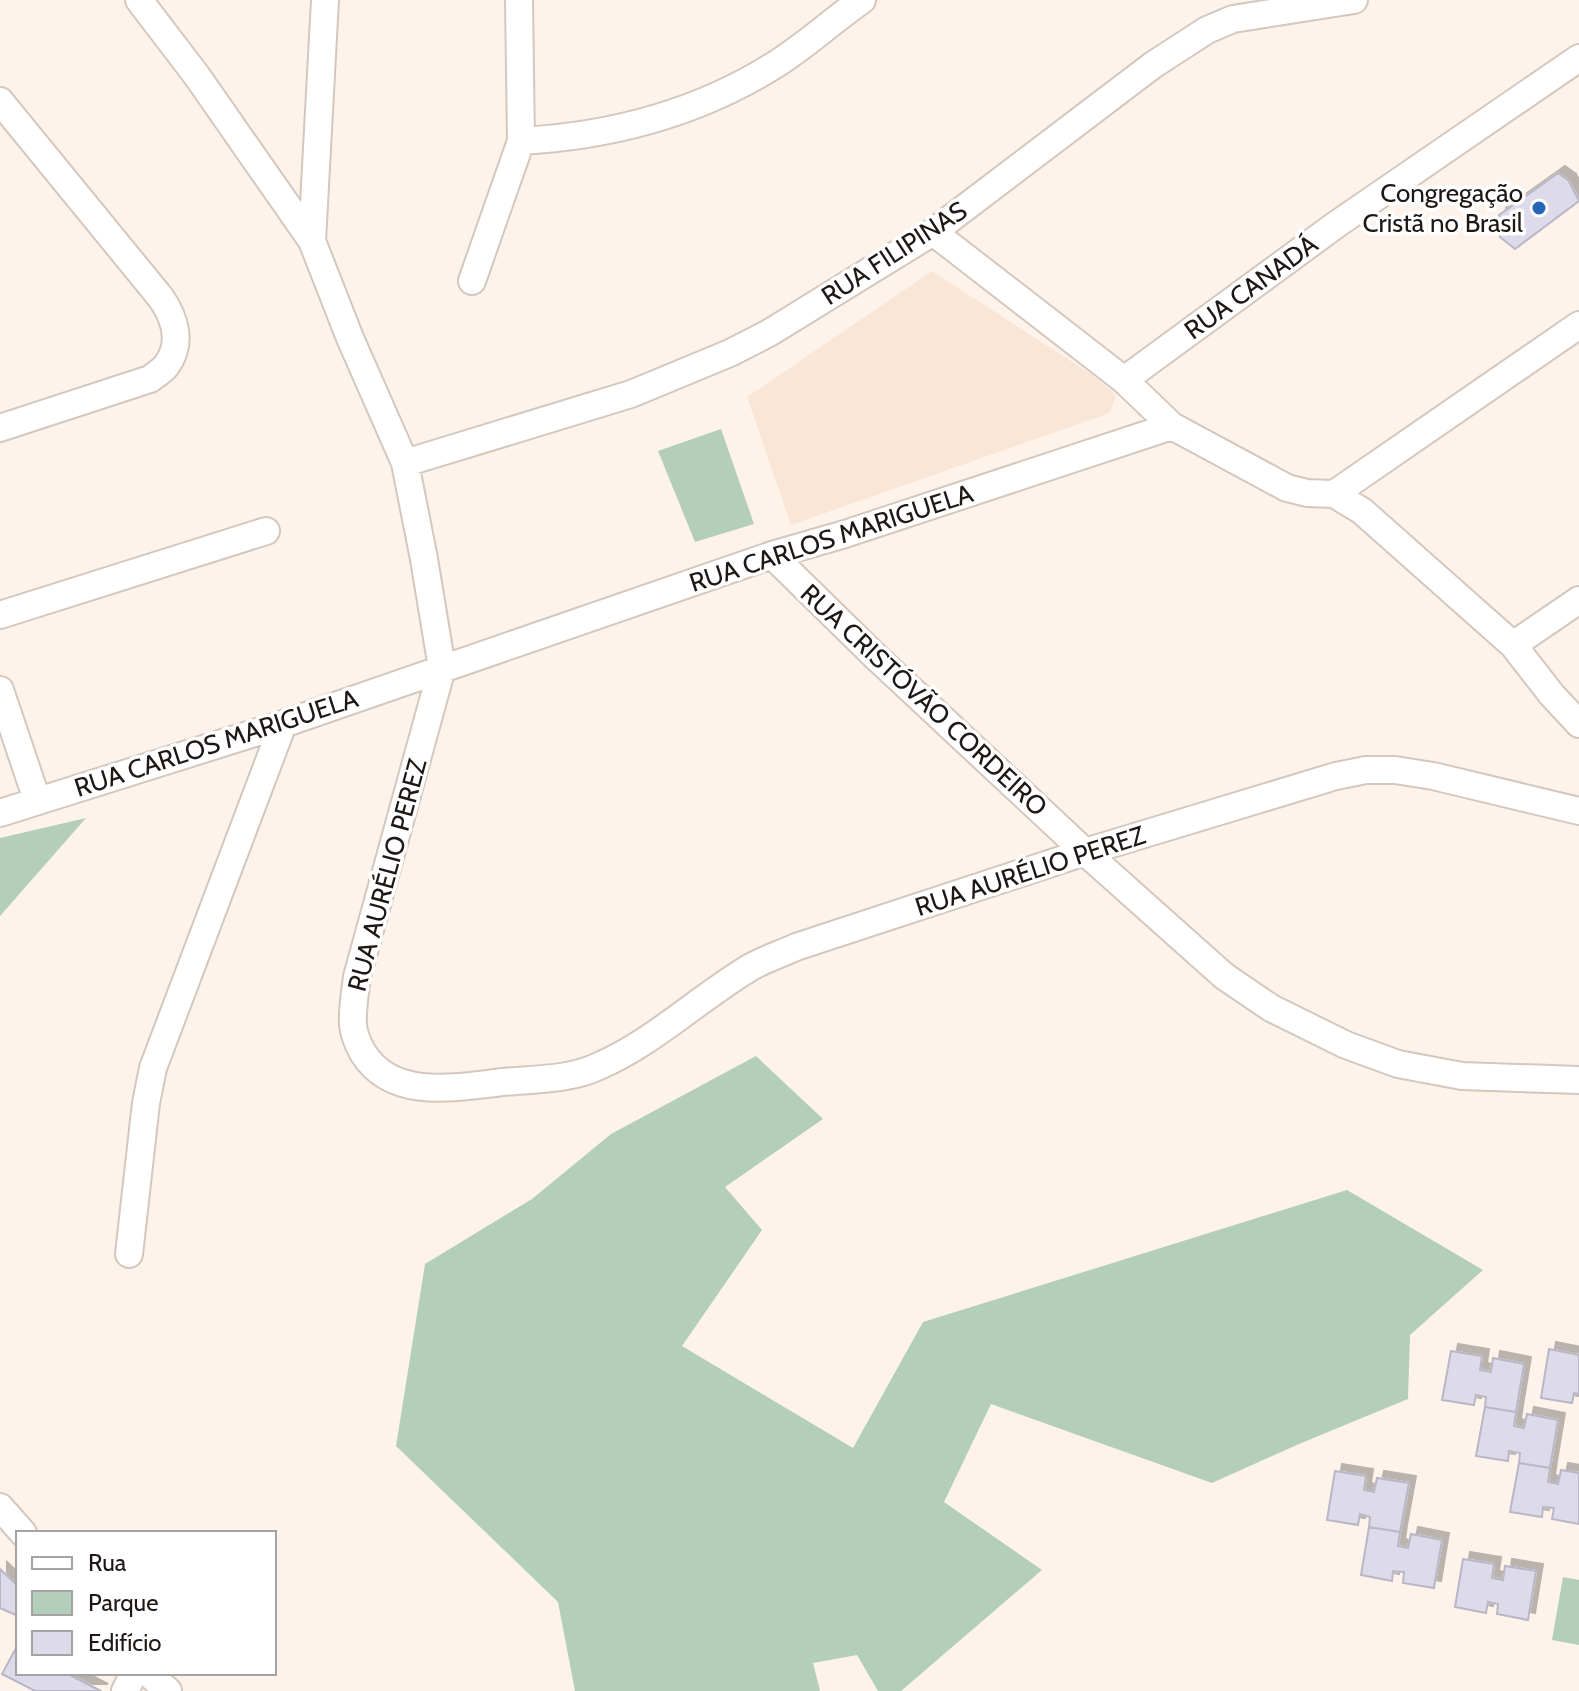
<svg xmlns="http://www.w3.org/2000/svg" width="1579" height="1691" font-family="Cabin,sans-serif">
<style>
.built{fill:#fae6d6}
.green{fill:#b3cebb}
.building{fill:#dddbea;stroke:#b9b7c5;stroke-width:2;filter:url(#shadow)}
.lines{fill:none;stroke-linecap:round;stroke-linejoin:round}
.minor-casing{stroke:#d4c7bd;stroke-width:30}
.minor{stroke:#fff;stroke-width:26}
.poi-dot{fill:#2666b8;stroke:#fff;stroke-width:3}
.labels{text-anchor:middle;stroke-width:7;stroke-linejoin:round;paint-order:stroke}
.poi-label{font-size:26px;fill:#1d1815;stroke:#fff;text-anchor:end}
.street-label{font-size:26px;fill:#1d1815;stroke:#fff}
</style>
<defs>
<filter id="shadow"><feDropShadow dx="7" dy="-7" stdDeviation="0" flood-color="#0004"/></filter>
</defs>
<rect width="100%" height="100%" fill="#fef3ea"/>
<!-- built -->
<path class="built" d="M932 271 1091 374 1116 395 1110 413 791 525 747 397Z"/>
<!-- green -->
<path class="green" d="M721 429 754 524 695 542 658 451Z
M86 818 0 916V838Z
M756 1056 823 1119 725 1187 762 1230 682 1346 853 1448 923 1322 1347 1190 1483 1270 1410 1335 1408 1399 1299 1444 1212 1483 991 1404 944 1502 1042 1570 901 1691H878L857 1655 813 1663 820 1691H575L558 1602 396 1446 425 1264 532 1199 611 1134Z
M1563 1577 1579 1580V1645L1552 1640Z"/>
<!-- building -->
<path class="building" d="M1558 173 1569 181 1579 201 1515 249 1500 237 1499 215Z
M1549 1349 1579 1355V1394L1574 1393 1572 1403 1541 1398Z
M1451 1351 1482 1356 1480 1370 1491 1372 1493 1358 1524 1364 1516 1412 1485 1407 1486 1397 1476 1395 1474 1405 1442 1400Z
M1485 1407 1516 1412 1514 1426 1524 1428 1527 1414 1558 1420 1550 1468 1519 1463 1520 1453 1509 1451 1508 1461 1476 1456Z
M1519 1463 1550 1468 1548 1482 1558 1484 1561 1470 1579 1473V1524L1552 1519 1554 1508 1543 1507 1542 1517 1510 1512Z
M1335 1471 1366 1476 1364 1490 1374 1492 1377 1478 1409 1483 1400 1532 1369 1527 1370 1517 1360 1514 1358 1525 1327 1520Z
M1369 1527 1400 1532 1398 1546 1408 1548 1411 1534 1442 1540 1434 1588 1403 1583 1404 1572 1393 1571 1392 1581 1361 1575Z
M1463 1559 1494 1564 1492 1578 1503 1580 1505 1566 1536 1571 1528 1620 1497 1614 1498 1604 1488 1602 1486 1613 1455 1607Z
M0 1569 18 1586V1616L0 1608Z
M16 1648 18 1649V1673H66L101 1691H35L2 1674Z"/>
<g class="lines">
<!-- minor casing -->
<g class="minor-casing">
<path id="minor" d="M139 0 197 76 312 241
M325 0 312 241 350 338 405 463 424 559 442 668 357 977C355 993 352 1009 353 1025 354 1036 358 1044 363 1053 393 1101 457 1087 503 1082 535 1079 570 1080 599 1066 654 1042 699 998 751 967 765 959 781 954 796 947L1085 852 1336 776 1366 770H1395L1433 776 1579 811
M0 101 161 298C175 318 183 344 166 366 162 371 155 375 150 379L0 428
M521 141C611 136 696 114 773 66 804 47 832 21 862 0
M933 232 1124 380 1172 426 1287 488 1307 493 1334 494 1362 511 1513 645 1552 695 1579 724
M472 281 521 141 519 0
M1124 380 1337 224 1579 58
M405 463 631 394 730 353 769 333 933 232 1153 65 1207 30 1233 19 1354 0
M1334 494 1579 325
M772 555 875 656 1085 852 1224 976 1271 1008 1346 1045 1398 1064 1462 1076 1579 1080
M0 615 266 531
M1513 645 1579 600
M0 690 37 800
M0 813 283 724 772 555 845 534 1172 426
M129 1254 146 1103 153 1068 283 724
M0 1507 23 1533
M148 1673 168 1691
M125 1691 134 1673"/>
</g>
<!-- minor -->
<use href="#minor" class="minor"/>
</g>
<!-- markers -->
<circle class="poi-dot" cx="1539" cy="208" r="8"/>
<g class="labels">
<!-- poi labels -->
<g class="poi-label">
<text x="1523" y="202">Congregação<tspan x="1523" dy="30">Cristã no Brasil</tspan></text>
</g>
<!-- street labels -->
<g class="street-label">
<text transform="translate(894 253) rotate(-33)" y="9">RUA FILIPINAS</text>
<text transform="translate(1251 287) rotate(-36)" y="9">RUA CANADÁ</text>
<text transform="translate(831 538) rotate(-18)" y="9">RUA CARLOS MARIGUELA</text>
<text transform="translate(924 700) rotate(43)" y="9">RUA CRISTÓVÃO CORDEIRO</text>
<text transform="translate(216 743) rotate(-18)" y="9">RUA CARLOS MARIGUELA</text>
<text transform="translate(1030 871) rotate(-18)" y="9">RUA AURÉLIO PEREZ</text>
<text transform="translate(387 875) rotate(-75)" y="9">RUA AURÉLIO PEREZ</text>
</g>
</g>
<!-- legend -->
<rect x="16" y="1531" width="260" height="144" fill="#ffffff" stroke="#a5a3a1" stroke-width="2"/>
<rect x="32" y="1557" width="40" height="12" fill="#ffffff" stroke="#a5a3a1" stroke-width="2"/>
<text x="88" y="1571" font-size="24" fill="#1d1815">Rua</text>
<rect x="32" y="1591" width="40" height="24" fill="#b3cebb" stroke="#a5a3a1" stroke-width="2"/>
<text x="88" y="1611" font-size="24" fill="#1d1815">Parque</text>
<rect x="32" y="1631" width="40" height="24" fill="#dddbea" stroke="#a5a3a1" stroke-width="2"/>
<text x="88" y="1651" font-size="24" fill="#1d1815">Edifício</text>
</svg>
